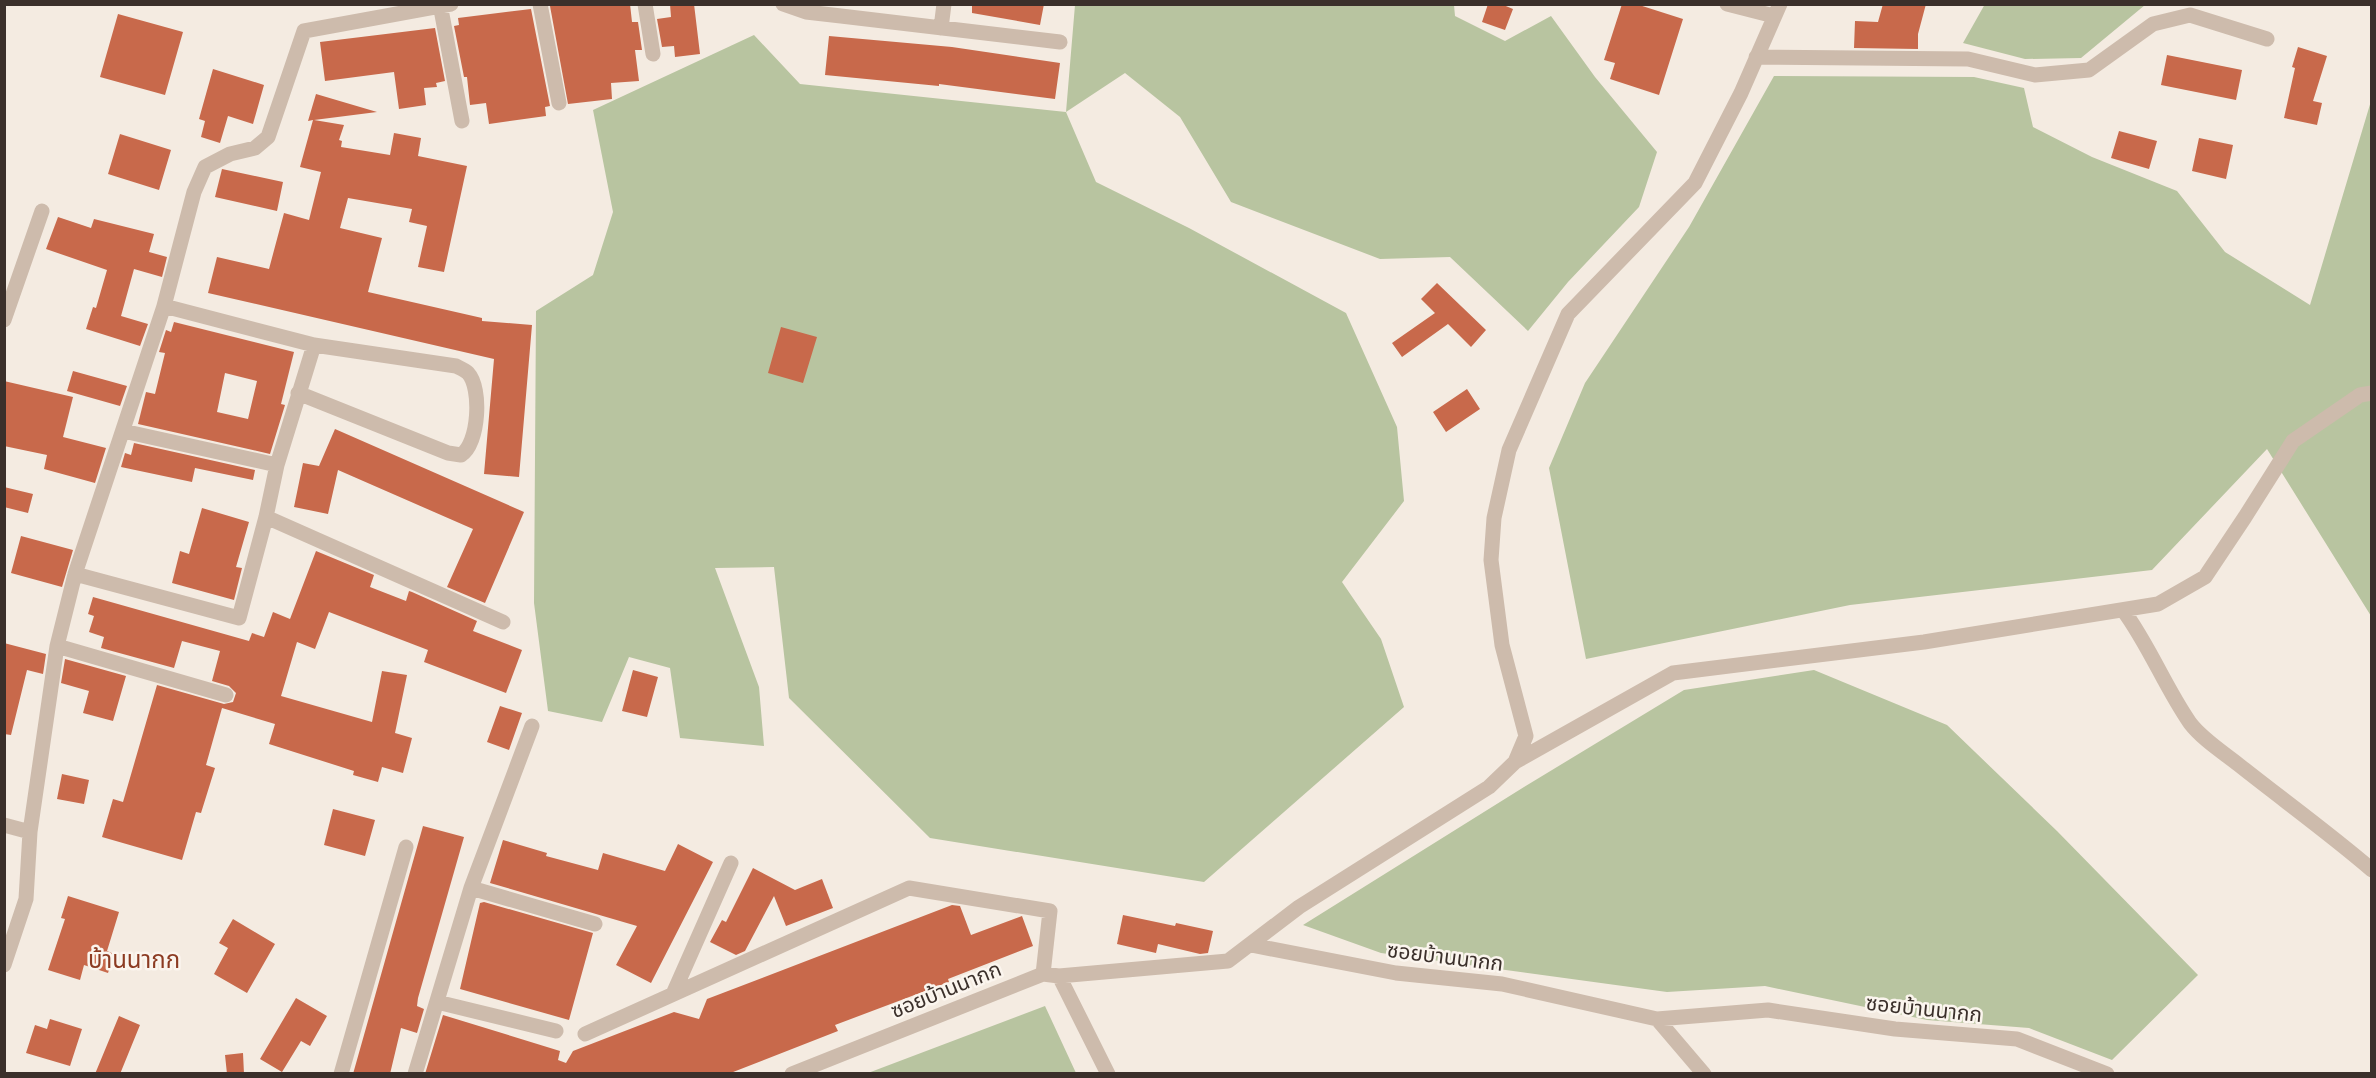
<svg xmlns="http://www.w3.org/2000/svg" width="2376" height="1078" font-family="Poppins,'Noto Sans Thai',sans-serif">
<style>
.green{fill:#b8c4a0}
.building{fill:#c8694b;fill-rule:evenodd}
.lines{fill:none;stroke-linecap:round;stroke-linejoin:round}
.minor{stroke:#cdbbac;stroke-width:15}
.labels{text-anchor:middle;stroke-width:5;stroke-linejoin:round;paint-order:stroke}
.street-label{font-size:21px;fill:#3b302b;stroke:#fbf5ee}
.quarter-label{font-size:24px;fill:#8c3b22;stroke:#fbf5ee}
</style>
<rect width="100%" height="100%" fill="#f4ebe1"/>
<!-- green -->
<path class="green" d="M1985 4H2145V5L2081 58 2025 59 1963 43Z
M1075 5H1454L1455 16 1505 41 1551 16 1595 77 1657 152 1639 207 1568 282 1528 331 1450 257 1380 259 1231 202 1180 117 1125 73 1066 112 1096 182 1189 228 1346 313 1397 427 1404 501 1342 582 1381 639 1404 707 1204 882 930 838 789 698 774 567 715 568 759 687 764 746 680 738 670 668 629 657 602 722 548 711 534 603 536 311 593 275 613 212 593 110 754 35 800 84 1066 112Z
M1774 76 1974 77 2024 88 2033 127 2092 157 2177 191 2225 252 2310 305 2371 101V616L2267 449 2152 570 1850 605 1586 659 1549 468 1585 383 1689 227Z
M1814 670 1947 725 2057 831 2198 975 2112 1060 2029 1028 1927 1020 1765 986 1667 992 1381 953 1303 925 1524 787 1684 690Z
M1045 1006 1076 1073H868Z"/>
<!-- building -->
<path class="building" d="M565 4H630L632 22H638L642 50H635L639 81 611 83 612 99 568 104 550 6Z
M670 4H694L700 54 675 57 674 46 662 47 657 19 671 17Z
M972 4H1044L1040 25 972 13Z
M1488 4H1501L1513 9 1505 30 1482 22Z
M1622 4H1636L1683 19 1659 95 1610 79 1615 63 1604 60Z
M1883 4H1926L1918 34V49L1854 48 1855 21 1878 22Z
M531 9 550 106 545 107 546 116 489 124 486 103 470 105 467 77H464L454 26 459 25 458 18Z
M118 14 183 32 165 95 100 77Z
M435 28 445 81 436 83 437 87 424 88 426 105 399 109 394 72 325 81 320 42Z
M829 36 952 47 1060 63 1055 99 939 84V86L825 75Z
M2298 47 2327 56 2313 101 2322 103 2317 125 2284 118 2295 68 2292 67Z
M2167 55 2242 70 2236 100 2161 85Z
M213 69 264 85 253 124 228 116 220 143 201 137 205 121 199 119Z
M316 94 377 112 314 120 344 125 339 140 342 141 341 147 390 155 394 133 421 138 418 156 467 166 444 272 418 267 427 226 409 222 412 209 348 198 340 228 382 238 368 292 482 318V321L532 325 519 477 484 474 494 359 208 293 217 257 269 269 284 213 309 220 321 172 300 167 313 120 308 121Z
M2119 131 2157 141 2149 169 2111 158Z
M120 134 171 150 159 190 108 174Z
M2199 138 2233 145 2226 179 2192 171Z
M222 169 283 182 277 211 215 197Z
M58 217 91 228 94 219 154 234 149 252 167 257 162 277 134 269 121 316 148 324 140 346 86 329 93 307 96 308 107 270 46 249Z
M1437 283 1486 330 1471 347 1448 324 1402 357 1392 343 1435 313 1421 299Z
M174 322 294 352 281 404 285 405 270 454 138 424 146 392 155 394 165 353 159 352 166 330 171 332ZM225 373 257 381 248 419 217 412Z
M781 327 817 337 803 383 768 373Z
M73 371 127 386 120 406 67 391Z
M4 381 73 397 63 437 106 448 95 483 44 469 47 455 4 446Z
M1467 389 1480 409 1446 432 1433 412Z
M335 429 524 512 485 603 447 587 473 529 338 470 328 514 294 507 303 463 319 466Z
M134 443 255 470 253 480 195 468 192 482 121 467 125 453 131 455Z
M4 487 33 494 28 513 4 507Z
M202 508 249 522 236 567 242 568 234 600 172 583 180 551 189 554Z
M21 536 73 550 62 587 11 573Z
M316 551 374 575 370 587 406 601 409 591 412 592 477 621 473 631 522 650 506 693 424 662 428 650 329 612 315 649 297 642 281 696 372 722 382 671 407 675 395 733 412 738 403 773 382 767 378 782 353 775 354 771 269 744 275 724 222 708 206 765 215 768 201 813 196 812 182 860 102 837 113 799 123 802 157 685 224 704 233 702 236 693 229 686 212 681 220 651 182 641 174 668 101 648 104 637 89 632 94 616 88 614 93 597 249 641 252 633 264 637 273 612 290 619Z
M4 643 46 654 43 674 27 670 11 735 4 734Z
M65 659 126 676 113 721 83 713 89 691 61 683Z
M633 670 658 677 647 717 622 711Z
M500 706 522 713 509 750 487 742Z
M62 774 89 780 84 804 57 799Z
M333 809 375 820 365 856 324 845Z
M423 826 464 837 418 998 417 1006 424 1009 417 1033 401 1028 390 1074H353Z
M503 840 547 853 546 856 598 870 603 853 665 871 678 844 713 862 651 983 616 965 637 926 490 883Z
M753 868 795 890 822 879 833 908 786 926 774 896 745 951 736 955 710 942 722 920 726 922Z
M68 896 119 912 107 951 114 954 108 973 84 965 80 980 48 970 65 919 61 918Z
M484 902 593 933 569 1020 460 989 480 903Z
M952 905 960 906 971 935 1022 916 1033 946 948 979 949 982 835 1025 838 1031 728 1074H425L443 1015 560 1051 558 1060 566 1063 573 1051 674 1012 699 1019 707 999Z
M1123 915 1175 926 1176 923 1213 931 1208 953 1200 954 1158 944 1156 953 1117 944Z
M233 919 275 944 247 993 214 974 228 948 219 943Z
M296 998 327 1016 310 1046 301 1041 282 1072 260 1059Z
M119 1016 140 1025 120 1074H95Z
M50 1019 82 1029 70 1066 26 1053 35 1025 47 1029Z
M243 1053 244 1074H227L225 1055Z"/>
<g class="lines">
<!-- minor -->
<path class="minor" d="M440 4 462 121
M540 4 559 103
M645 4 653 54
M783 4 806 12 841 16 1060 42
M1727 4 1774 16
M941 28 944 4
M1756 57 1968 59 2035 75 2089 70 2153 24 2190 15 2267 39
M4 320 42 211
M298 393 448 453 461 455C479 444 482 388 468 373 465 370 460 368 456 366L314 345
M123 431 277 465
M266 517 503 622
M75 574 239 618 266 517 277 465 314 345 164 306
M2123 610C2149 645 2165 687 2190 723 2202 739 2224 753 2239 765 2283 800 2329 833 2372 870
M57 646 226 695
M1515 762 1673 673 1924 642 2158 604 2205 577 2245 517 2293 441 2360 395 2372 393
M4 825 30 832
M471 888 595 924
M1251 945 1396 973 1502 984 1657 1019 1768 1010 1895 1029 2017 1039 2107 1074
M4 965 26 899 30 832 57 646 75 574 164 306 194 192 205 167 230 154 255 148 268 137 304 31 451 4
M1059 976 1108 1074
M673 994 731 863
M437 1002 556 1031
M1657 1019 1704 1074
M585 1034 909 888 1050 911 1043 974
M341 1074 406 847
M415 1074 471 888 532 726
M792 1074 1043 974 1059 976 1228 961 1299 907 1489 787 1515 762 1526 736 1502 645 1491 560 1494 518 1509 450 1568 314 1695 183 1741 93 1780 4"/>
</g>
<g class="labels">
<!-- street labels -->
<g class="street-label">
<text transform="translate(1445 957) rotate(7)" y="7">ซอยบ้านนากก</text>
<text transform="translate(946 990) rotate(-22)" y="7">ซอยบ้านนากก</text>
<text transform="translate(1924 1009) rotate(6)" y="7">ซอยบ้านนากก</text>
</g>
<!-- quarter labels -->
<g class="quarter-label">
<text x="134" y="968">บ้านนากก</text>
</g>
</g>
<!-- border -->
<rect width="2376" height="1078" fill="none" stroke="#3b302b" stroke-width="12"/>
</svg>
